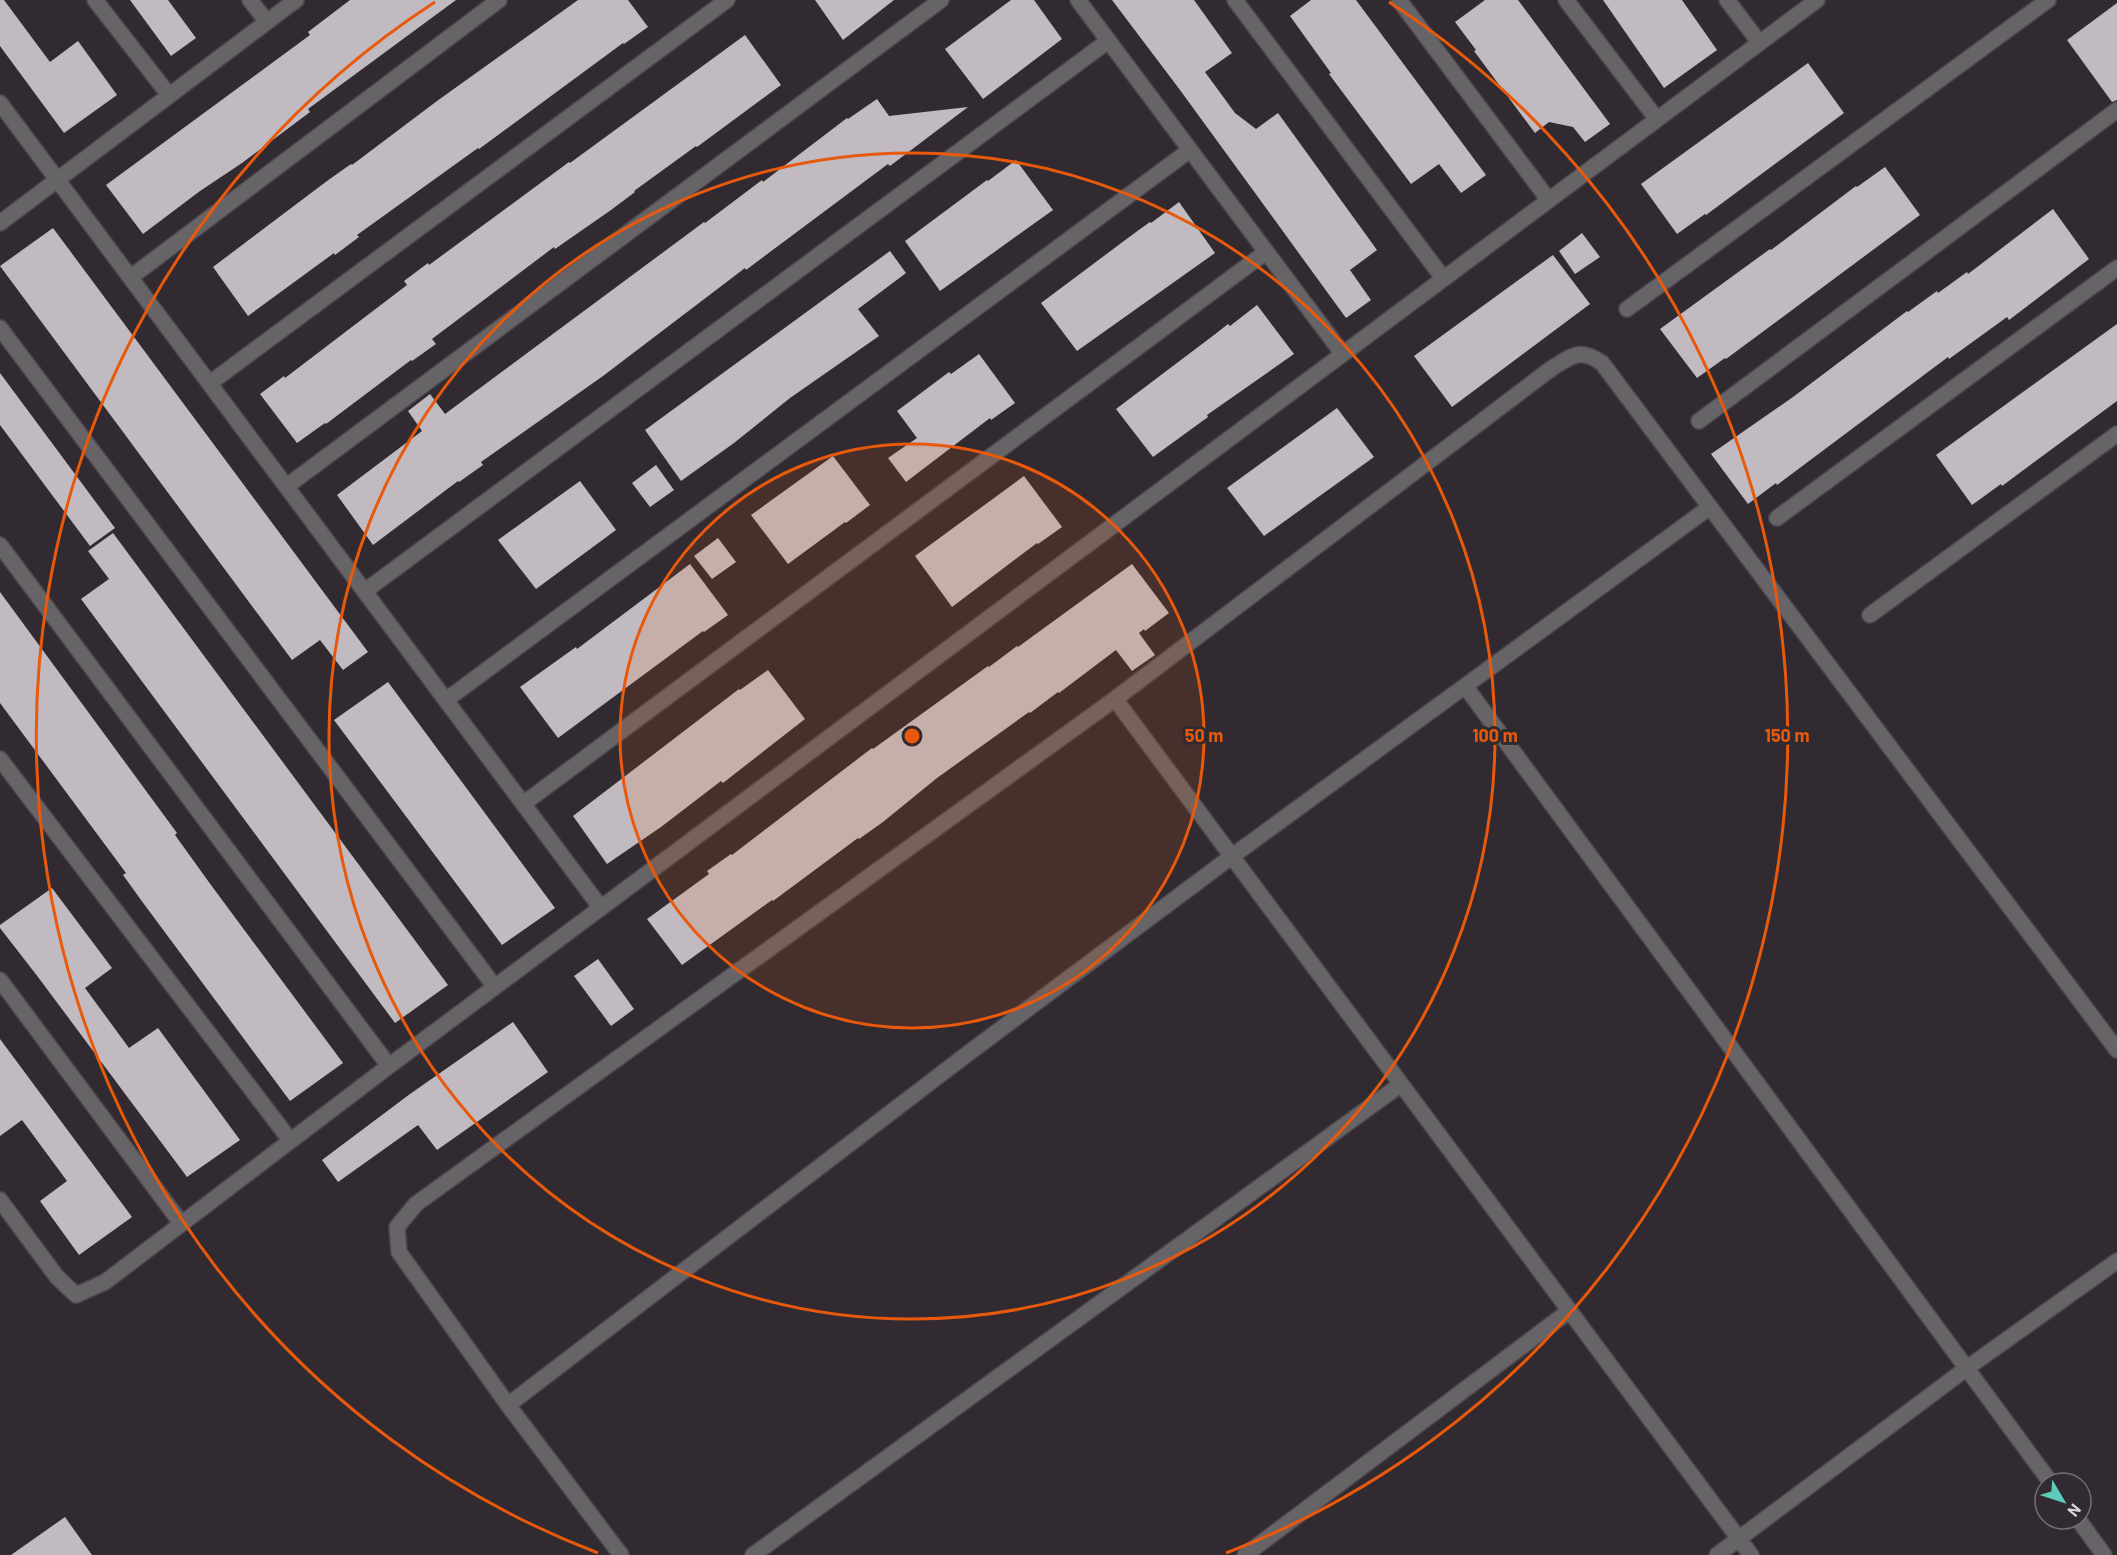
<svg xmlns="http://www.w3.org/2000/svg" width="2117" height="1555" font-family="Barlow,sans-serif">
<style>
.building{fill:#c2bac1}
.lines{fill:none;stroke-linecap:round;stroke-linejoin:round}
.minor-casing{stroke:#4c464c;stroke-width:18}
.minor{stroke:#676467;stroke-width:15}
.ring{fill:none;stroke:#e8590c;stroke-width:3}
.centre{fill:#e8590c;stroke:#312b31;stroke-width:3}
.ring-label{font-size:18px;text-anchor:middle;font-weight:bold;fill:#e8590c;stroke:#312b31;stroke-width:6;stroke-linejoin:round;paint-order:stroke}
</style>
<rect width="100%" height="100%" fill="#312b31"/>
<!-- building -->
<path class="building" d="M0 0H4L50 62 78 41 117 95 64 133 0 46Z
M130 0H168L196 38 171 56Z
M350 0H456L308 109 310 112 242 163 200 191 143 234 106 185 310 35 308 32Z
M578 0H628L648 27 624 44 623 43 479 149 478 148 357 235 359 237 335 255 334 253 248 316 213 267 327 181 351 164 352 165 437 101Z
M815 0H894L843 40Z
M1011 0H1034L1062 39 983 99 945 49Z
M1112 0H1194L1232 53 1205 72 1235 113 1256 129 1278 113 1377 250 1350 270 1371 300 1346 318 1180 90Z
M1311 0H1356L1486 175 1461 193 1439 164 1411 184 1329 74 1331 73 1290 16Z
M1485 0H1518L1610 124 1585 142 1573 127 1549 122 1535 133 1474 51 1476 50 1455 22Z
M1603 0H1682L1717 50 1664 88Z
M2117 3V100L2112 102 2067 40Z
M745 35 781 85 697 147 696 146 634 191 635 192 611 210 555 249 554 247 432 339 436 344 412 361 411 360 326 424 325 423 297 443 260 394 284 376 285 378 407 285 404 281 428 263 429 265 569 162 570 163Z
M1808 63 1844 113 1706 215 1705 214 1677 234 1641 184Z
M877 99 889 116 968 107 890 166 888 164 770 252 746 270 745 268 603 376 481 462 483 465 459 482 458 481 373 545 337 495 422 431 408 411 430 394 445 414 704 222 705 223 762 180 763 182 847 118 848 119Z
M1016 160 1053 210 940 291 905 241 987 180 988 181Z
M1885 167 1920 215 1726 359 1725 358 1697 378 1660 329 1770 249 1771 250 1856 186 1857 187Z
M1179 202 1215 253 1077 351 1041 303 1136 232 1150 222 1151 223Z
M2053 209 2089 259 2009 320 2007 317 1949 359 1948 357 1777 485 1776 483 1748 504 1711 454 1793 397 1907 311 1908 312 1937 291 1938 293 1967 272 1968 274Z
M53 228 368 652 343 670 320 640 292 660 0 266Z
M1582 233 1600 257 1575 274 1559 251Z
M890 251 906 273 858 309 879 336 790 398 734 443 681 481 645 430Z
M1553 255 1590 304 1452 407 1414 356Z
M1257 305 1294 354 1207 415 1208 417 1153 457 1116 409 1214 335 1228 324 1230 326Z
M2117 324V401L2002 486 2001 484 1972 505 1936 455Z
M979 354 1015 403 991 420 990 418 906 482 888 458 917 438 897 411 949 372 951 374Z
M0 373 115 528 90 546 0 425Z
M1337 408 1374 457 1264 536 1227 488Z
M833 456 870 505 846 523 845 522 788 564 751 515Z
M656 465 674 490 650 507 632 483Z
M1024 476 1062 527 1038 544 1037 543 952 607 915 556Z
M580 481 616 530 536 589 498 540Z
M113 533 448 985 395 1023 81 599 109 579 88 551Z
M718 538 736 562 712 579 694 556Z
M690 564 728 615 704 632 703 631 558 738 520 687 576 647 577 649Z
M1132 564 1169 613 1145 631 1144 629 1139 633 1155 655 1132 671 1116 650 1059 693 1058 692 1030 713 1029 712 937 778 883 822 859 839 858 838 773 901 772 900 682 965 647 919 709 874 707 871 731 854 732 855 872 748 873 749 988 666 989 667 1017 646 1018 647Z
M0 592 177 833 175 835 211 885 343 1063 290 1101 141 900 123 875 126 873 0 703Z
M768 670 805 719 723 783 721 781 661 827 607 864 573 816 739 689 740 690Z
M388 682 555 908 502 945 334 720Z
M52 888 112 968 85 988 129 1048 158 1028 240 1140 187 1177 38 977 0 928V925Z
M598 959 634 1009 611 1026 574 976Z
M513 1022 548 1072 437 1150 418 1125 338 1182 322 1160 410 1094Z
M0 1039 132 1217 79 1255 40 1201 67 1181 22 1120 0 1136Z
M65 1517 92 1555H11Z"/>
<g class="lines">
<!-- minor casing -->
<g class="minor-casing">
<path id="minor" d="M95 0 169 95
M250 0 267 22
M1078 0 1342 353
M1235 0 1443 278
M1399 0 1548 199
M1566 0 1656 118
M1727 0 1759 42
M0 103 601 908
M0 223 296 0
M131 277 499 0
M1627 309 2048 0
M0 328 495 987
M210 383 727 0
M1699 421 2117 110
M287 486 941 0
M1777 518 2117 268
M0 545 389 1066
M365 591 1108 41
M1870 615 2117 434
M1465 686 2051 1483
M1115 699 1751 1555
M446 700 1190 150
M0 759 290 1140
M523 804 1266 252
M0 980 181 1223
M0 1200 57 1277 76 1295 105 1282 389 1066 1817 0
M508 1405 962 1058 1231 857 1710 507
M2078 1519 2104 1555
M621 1555 508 1405 399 1252 397 1227 416 1204 1115 699 1552 368C1573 356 1579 347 1602 363L2117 1050
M753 1555 1400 1085
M1245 1555 1569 1311
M1717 1555 1967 1368 2117 1261"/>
</g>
<!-- minor -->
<use href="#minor" class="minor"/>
</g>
<!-- distance rings -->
<circle cx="912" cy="736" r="292" fill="#e8590c" fill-opacity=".12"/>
<g class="ring">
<circle cx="912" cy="736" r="292"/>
<circle cx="912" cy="736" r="583"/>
<path d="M598 1553A875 875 0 0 1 435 2M1389 2A875 875 0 0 1 1226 1553"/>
</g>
<circle cx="912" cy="736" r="9" class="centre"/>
<g class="ring-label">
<text x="1204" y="742">50 m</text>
<text x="1495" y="742">100 m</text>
<text x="1787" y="742">150 m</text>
</g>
<!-- north arrow -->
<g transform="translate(2063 1501) rotate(129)"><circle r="28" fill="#312b31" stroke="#756f74" stroke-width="1.5"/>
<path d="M0-4.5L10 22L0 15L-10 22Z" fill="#5bcebb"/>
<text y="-9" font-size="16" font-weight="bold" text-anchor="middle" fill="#dad6d9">N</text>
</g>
</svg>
